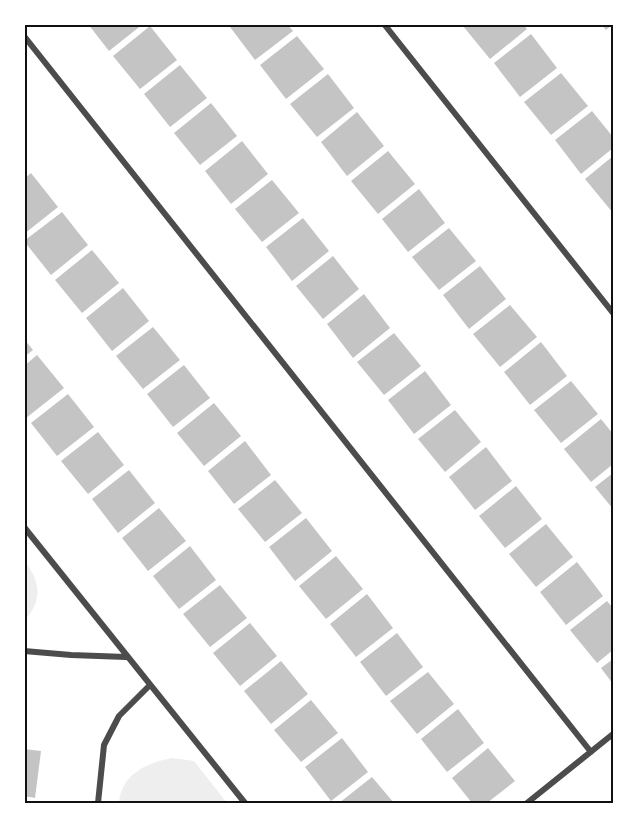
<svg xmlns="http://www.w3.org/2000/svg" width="637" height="827" font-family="'Source Sans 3',sans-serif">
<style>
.green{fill:#eee}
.building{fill:#c4c4c4}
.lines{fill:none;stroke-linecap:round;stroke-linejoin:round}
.minor{stroke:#4c4c4c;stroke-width:6}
.neatline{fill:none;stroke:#111;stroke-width:2}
</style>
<rect width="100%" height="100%" fill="#fff"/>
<!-- green -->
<path class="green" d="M24 561C41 581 43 601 24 621Z
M172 758 194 761 227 803H119C122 774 146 763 172 758Z"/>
<!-- building -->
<path class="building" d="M88 24H143L109 51Z
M234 24H287L293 31 255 60 230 27Z
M466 24H523L527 29 490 59 463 26Z
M601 24H613L606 30Z
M150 26 177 60 140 89 113 56Z
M531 34 557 68 520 97 494 63Z
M297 36 324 69 286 99 260 65Z
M180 65 207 98 170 127 144 94Z
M561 73 588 106 551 135 524 102Z
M328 74 354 108 317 137 290 104Z
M211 103 237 136 200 165 174 133Z
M592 111 613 137V148L581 174 555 140Z
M357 112 384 146 347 176 321 142Z
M242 141 268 174 231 204 205 171Z
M388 151 415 184 378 214 351 181Z
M613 156V213L585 179Z
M31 173 58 207 24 234V179Z
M272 180 299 213 262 242 235 209Z
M419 189 445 223 408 252 382 219Z
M62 212 88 245 51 275 24 241Z
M303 218 329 251 292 281 266 247Z
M449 228 476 261 439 290 412 257Z
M92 250 119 283 82 313 55 280Z
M333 256 359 289 323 319 296 286Z
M480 266 506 299 469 329 443 295Z
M123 288 149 321 112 351 86 318Z
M364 294 390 328 353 358 327 324Z
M510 305 537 337 500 367 473 334Z
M153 327 180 360 143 389 116 356Z
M394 333 421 366 384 395 357 362Z
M24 339 33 350 24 357Z
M541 342 567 376 530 405 504 372Z
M37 355 64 388 26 418 24 415V366Z
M184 365 210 398 173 427 147 394Z
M425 371 451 405 414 434 388 400Z
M571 381 598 414 561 443 534 410Z
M68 394 94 427 57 456 31 423Z
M214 403 241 436 204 466 177 433Z
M455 410 481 442 445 472 418 439Z
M601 419 613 434V464L591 482 564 449Z
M98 432 124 465 88 494 61 461Z
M245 441 271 475 234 504 208 471Z
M486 447 512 481 475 510 449 477Z
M129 470 155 503 118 533 92 499Z
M613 473V509L595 487Z
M275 480 302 513 265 542 238 509Z
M516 486 542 519 505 548 479 516Z
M159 508 186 541 148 571 122 538Z
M306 518 332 551 295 581 269 547Z
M546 524 573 557 536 587 509 554Z
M190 546 216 580 179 609 153 576Z
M336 556 363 589 326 619 299 586Z
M577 562 603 596 566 625 540 592Z
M220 585 247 618 210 647 183 614Z
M367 594 393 628 356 657 330 624Z
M607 601 613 608V650L597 663 570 630Z
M250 623 277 656 240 686 213 653Z
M397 633 423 667 386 696 360 662Z
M613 659V684L601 668Z
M281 661 308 694 271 724 244 691Z
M428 672 454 704 417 734 390 701Z
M311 700 338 733 301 762 274 730Z
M458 709 484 743 447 772 421 739Z
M342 738 368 772 331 801 305 767Z
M488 748 515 781 487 803H472L452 778Z
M24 749 41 751 35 798 24 796Z
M372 777 394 803H339Z"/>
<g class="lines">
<!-- minor -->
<path class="minor" d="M384 24 613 313
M24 36 591 752
M24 527 245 803
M24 651 71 655 126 657
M98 803 104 745 119 716 150 685
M527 803 613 734"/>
</g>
<!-- border -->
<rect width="637" height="827" fill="none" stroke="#ffffff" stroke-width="51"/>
<rect x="26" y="26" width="586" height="776" class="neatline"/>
</svg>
